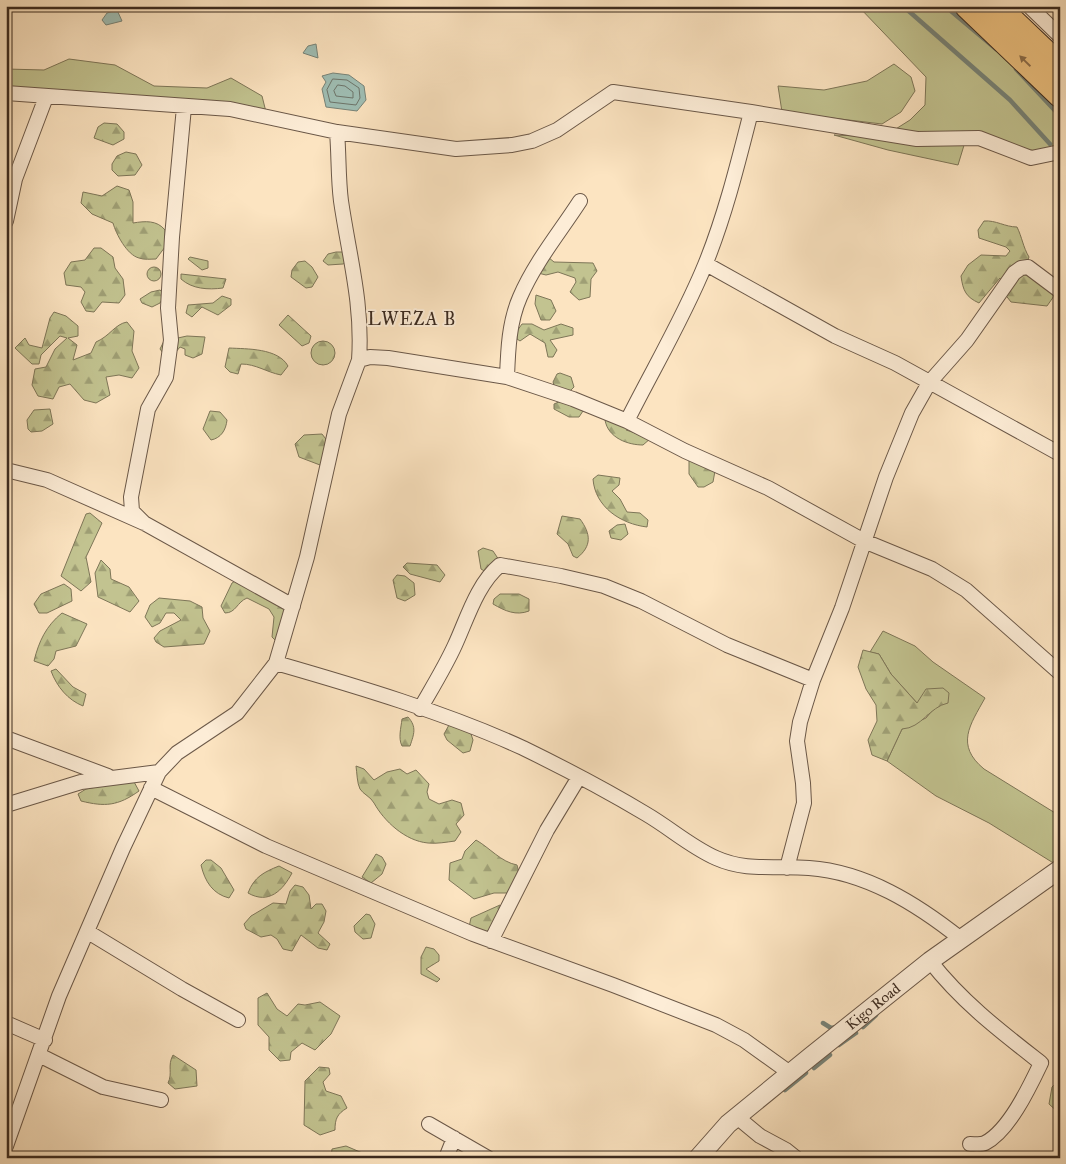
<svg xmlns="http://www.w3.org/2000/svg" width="1066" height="1164" font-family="'IM FELL Great Primer',serif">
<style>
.green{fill:#c2c390;stroke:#7e7658}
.forest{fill:url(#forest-firs);stroke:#7e7658}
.water{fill:#9fbeb4;stroke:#778378}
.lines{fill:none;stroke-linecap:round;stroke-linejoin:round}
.shore{stroke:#6d746a;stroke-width:1}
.stream{stroke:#778378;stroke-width:4.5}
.minor-casing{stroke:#6b5848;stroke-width:16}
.tertiary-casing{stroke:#6b5848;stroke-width:20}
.trunk-casing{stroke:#3b2a1f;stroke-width:26}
.minor{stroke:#fdedd7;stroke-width:14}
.tertiary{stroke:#fdedd7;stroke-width:18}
.trunk{stroke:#eec280;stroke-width:24}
.oneway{fill:#8c6e4b}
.labels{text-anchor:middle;stroke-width:4;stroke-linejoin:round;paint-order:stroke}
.street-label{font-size:15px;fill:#3b2a1f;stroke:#fdedd7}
.quarter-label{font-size:18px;letter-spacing:1px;fill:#3b2a1f;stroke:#fdedd7}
</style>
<defs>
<pattern id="forest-firs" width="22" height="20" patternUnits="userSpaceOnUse" patternTransform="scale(1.25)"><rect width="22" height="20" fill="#c2c390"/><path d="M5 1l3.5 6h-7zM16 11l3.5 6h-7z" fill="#9f9f75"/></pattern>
</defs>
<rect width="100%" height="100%" fill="#fce4c1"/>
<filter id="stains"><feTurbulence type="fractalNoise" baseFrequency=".004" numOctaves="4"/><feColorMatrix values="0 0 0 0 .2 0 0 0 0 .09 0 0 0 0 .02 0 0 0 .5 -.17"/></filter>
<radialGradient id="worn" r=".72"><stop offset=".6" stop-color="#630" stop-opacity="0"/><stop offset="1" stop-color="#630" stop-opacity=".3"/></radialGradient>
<!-- green -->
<path class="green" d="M858 6H952L1060 110V145L1031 153 984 143 965 142 958 165 888 150 834 135 883 137 910 120 925 105 926 77Z
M69 59 115 65 154 86 207 88 231 78 262 96 266 112 203 100H136L6 88V69L44 70Z
M894 64 911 77 915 91 901 112 882 124 782 112 778 86 824 90 867 81Z
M883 631 915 646 933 662 985 698C970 725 955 745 984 769L1060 816V860L1055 864 989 823 936 796 887 761 902 729 926 718 937 705 917 703 891 674 879 654 870 652Z
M1060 1079V1114L1049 1104 1052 1087Z"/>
<!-- forest -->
<path class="forest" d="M104 123 117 124 124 132V139L113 145 94 138 98 127Z
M126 152 136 154 142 165 135 175 118 176 112 170V164L117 156Z
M117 186 129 190 133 202V223C145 221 157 220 165 230V247L156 259C151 259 144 260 139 258 127 255 116 234 113 223L92 214 81 203 83 192 102 196Z
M984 221C996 220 1005 227 1017 227 1022 237 1023 247 1029 257L1027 262 1054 296 1047 306 1011 302 1004 293 1000 278 979 303C966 297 963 291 961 276L968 265 981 255 1006 256 1010 251 1006 247 979 238 978 230Z
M94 248H101L113 257 115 268 123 279 125 295 119 303 102 302 94 312 86 311 81 302 85 292 81 287 66 285 64 273 71 262 85 260Z
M336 252H347L350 261 343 264 328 265 323 261 328 254Z
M190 257 208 261V268L202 270 188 259Z
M548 257 554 262 593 263 597 271 591 279 590 297 579 300 570 292 576 282 575 278 558 272 546 275 538 273Z
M305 261 312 267 318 277 312 287 306 288 291 277 292 270 298 262Z
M147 274a7 7 0 1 1 14 0a7 7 0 1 1-14 0Z
M181 274 226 279 223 288C208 290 192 289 181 279Z
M160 290 165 294 160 303 152 307 142 303 140 299 151 292Z
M536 295 551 300 556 311 550 320H541L535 304Z
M222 296 231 299V305L218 315 202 307 192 317 186 313 188 305 213 303Z
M54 312 66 316 78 326V336L68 338 77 345 73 360 91 353 96 342C110 336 115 324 127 322L134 331 132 351 139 368 132 378 119 375 106 377 110 395 96 403 84 400 70 384 59 387 53 399 38 396 32 385 35 369 46 367 55 349 67 338 60 336 41 355 39 364H32L15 348 25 338 29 345 42 348 50 318Z
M288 315 311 336 309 343 302 346 279 325Z
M522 324H532L544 330 561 324 573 328V335L550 340 557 350 553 357H548L545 343 530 334 520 341 517 339V331Z
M187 336 205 337 202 354 193 358 185 355V349L180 347 175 353 166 357 160 349 164 341Z
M311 353a12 12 0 1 1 24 0a12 12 0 1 1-24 0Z
M229 348C247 349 278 348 288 366L281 375C266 372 256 364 241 364L238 374 230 372 225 367Z
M560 373 571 377 574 387 568 393 555 388 553 382 557 374Z
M561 401 577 405 583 411 579 417H569L554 409V404Z
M50 409 53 424 42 431 31 432 28 429 27 420 34 410Z
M210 411 220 412 227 420C226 430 221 438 211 440L203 429Z
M616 412 631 421 626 430 651 438 643 445C628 445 608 438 605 420Z
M322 434 329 443 325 460 320 465 299 457 295 444 304 435Z
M698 453 715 471 713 482 704 487H698L689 474V461Z
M598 475 620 478 619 485 612 491 620 499 627 512 640 513 648 520 647 527C621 524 595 507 593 479Z
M90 513 102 523 86 557 91 582 81 591 61 576 86 514Z
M562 516 580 519C591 534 592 546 577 558L573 556 568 544 557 534Z
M625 524 628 534 621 540 611 538 609 531 617 525Z
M483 548 493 551 499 560 486 572 481 569 478 551Z
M101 560 110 569 111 579 129 587 139 601 130 612 98 597 95 573Z
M407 563 437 565 445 575 440 582 410 574 403 567Z
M245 575 275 589 291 621 276 641 272 637 274 617 269 609 247 598C237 602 236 613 225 613L221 606 232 583Z
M397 575 405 576 414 583 415 595 405 601 397 598 393 580Z
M64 584 71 589 72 601 47 613H39L34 604 41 594Z
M500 594H519L529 599V611C516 616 505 611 493 604L494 599Z
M159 598 190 601 202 607 203 618 210 631 204 644 164 647 156 642 154 638 160 631 181 620 174 613H166L160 623 152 627 145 617 150 605Z
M62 613 87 624 76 646 56 651 54 659 48 666 34 661C39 641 46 626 62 613Z
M863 650 879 654 891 674 917 703 926 689 943 688 949 693 948 703C929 707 922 728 902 729L887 761 872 755 868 740 877 721 876 705 866 689 858 667Z
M56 669 73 687 86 694 83 706C68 700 57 687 51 671Z
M408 717C417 727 414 734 410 746H402C398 738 401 728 402 719Z
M456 724 470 731 473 740 470 751 463 753 447 740 444 734 449 725Z
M356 766 364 769 374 780 387 772 400 769 407 774 416 770 429 784 427 792 429 799 439 804 452 800 461 803 464 815 456 824 461 832 455 841C447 842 437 844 428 843 405 841 384 821 374 803 371 797 363 794 360 789 357 783 357 773 356 766Z
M133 780 139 791C118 806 105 807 81 801L78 794 86 789Z
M476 840C490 848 501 862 517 865L519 873 509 893H494L474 899 449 880 450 863 462 859 465 851Z
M376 854 382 857 386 864 382 874 371 883 362 877Z
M206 860H211L221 868 234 890 229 898C213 894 205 882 201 865Z
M279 866 292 873C283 890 269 905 248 893 254 877 264 872 279 866Z
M295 885 303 887 309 895 311 909 316 904H322L326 911 324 922 318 933 330 944 327 950 318 948 301 935 292 951 283 949 277 939 271 935 261 937 246 929 244 924 251 916 273 903 286 904 290 891Z
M500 905 503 910 492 930 483 934 469 927 471 918Z
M366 914 370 915 375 924 371 938 363 939 355 932 354 926Z
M426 947 434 949 439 955V961L426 969 440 979 437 982 421 974V957Z
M267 993 277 1009 287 1016 298 1004 305 1005 320 1002 340 1016 331 1034 315 1050 302 1043 291 1052 290 1060 280 1061 269 1050V1037L258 1025V998Z
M173 1055 196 1070 197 1086 175 1089 168 1083C173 1073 167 1066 173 1055Z
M319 1067 329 1068 330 1074 323 1082 326 1091 341 1096 347 1108C337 1114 335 1119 335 1130L320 1135 304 1125 305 1081Z
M346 1146 367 1155 368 1158H331L332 1149Z"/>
<!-- water -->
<path class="water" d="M117 10 122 21 106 25 102 20 107 13Z
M316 44 318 58 303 53 308 46Z
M333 73 349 75 364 86 366 100 357 111 326 107 322 89 326 82 322 76Z"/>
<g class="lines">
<!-- shore -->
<path class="shore" d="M333 79 347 80 359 88 360 98 356 105 330 102 327 90Z
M338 85 345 86 353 92V98L336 96 334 91Z"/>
<!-- stream -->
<path class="stream" d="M903 6 1010 100 1050 144
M945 6 996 49
M1016 69 1060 116
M823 1023 831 1028 837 1027
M863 1027 876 1015
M839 1045 856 1033
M814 1068 830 1055
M785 1090 806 1073"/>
<!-- minor casing -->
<g class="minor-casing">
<path id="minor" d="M1029 6 1060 36
M6 93 230 109 337 132 456 149 512 145 532 141 557 130 613 92 751 112
M337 132C339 155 338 178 341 201 349 256 363 304 359 360
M6 221 15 179 46 97
M706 264 835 336 895 363 1060 454
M507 377C508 350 509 322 520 297 535 262 560 232 580 201
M627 421C653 369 683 319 705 265 725 216 738 163 751 112L917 139 979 138 1031 158 1060 152
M6 470 47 480 144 523 293 606
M144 523 132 511 131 497 148 409 166 377 171 340 168 308 172 237 184 107
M276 663C356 686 447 713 523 748 564 768 606 790 646 814 670 828 691 847 716 858 747 872 776 865 809 868 866 872 917 904 961 939
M420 709C432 688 445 667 455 645 467 619 477 584 500 565L561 576 604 586 641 601 727 645 813 680
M6 738 108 776
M151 788 266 846 473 934 613 985 716 1025 744 1040 790 1073
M6 805 81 782 159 772
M787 868 804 803 803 783 797 741 800 722 813 680 842 608 886 477 912 413 929 383 967 340 1014 273 1021 268 1028 267 1060 291
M88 932 182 989 238 1020
M491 941 547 830 579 777
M930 961C962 1002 1000 1031 1041 1063 1030 1086 1009 1131 985 1143 981 1145 975 1144 970 1144
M6 1023 45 1040
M39 1055 103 1087 161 1100
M737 1117 760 1136 786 1150 796 1158
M429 1124 488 1158
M6 1146 59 996 123 848 159 772 177 753 237 713 276 663 307 557 339 414 359 360 370 357 388 358 507 377 573 399 627 421 685 451 768 488 864 541 932 569 966 590 1060 673
M446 1158 454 1138"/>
</g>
<!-- tertiary casing -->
<g class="tertiary-casing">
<g id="tertiary">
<path id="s1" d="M698 1158 728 1124 810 1057 930 961 1060 869"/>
</g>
</g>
<!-- trunk casing -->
<g class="trunk-casing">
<path id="trunk" d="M967 6 1060 95
M997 6 1060 66"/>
</g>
<!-- minor -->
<use href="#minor" class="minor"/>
<!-- tertiary -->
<use href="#tertiary" class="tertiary"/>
<!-- trunk -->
<use href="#trunk" class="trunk"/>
</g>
<!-- one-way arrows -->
<defs><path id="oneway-solid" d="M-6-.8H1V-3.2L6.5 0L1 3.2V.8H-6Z" transform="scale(1.25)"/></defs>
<use class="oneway" href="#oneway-solid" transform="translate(1025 61) rotate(-136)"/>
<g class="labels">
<!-- street labels -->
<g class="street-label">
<text dy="5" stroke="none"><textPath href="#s1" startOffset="232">Kigo Road</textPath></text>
</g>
<!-- quarter labels -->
<g class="quarter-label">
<text x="412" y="325">LWEZA B</text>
</g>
</g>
<!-- margin -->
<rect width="1066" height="1164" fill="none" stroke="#fce4c1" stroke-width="25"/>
<rect x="8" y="8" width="1051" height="1149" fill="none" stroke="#3b2a1f" stroke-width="2.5"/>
<rect x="12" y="12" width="1041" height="1139" fill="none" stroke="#3b2a1f"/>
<rect width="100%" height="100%" filter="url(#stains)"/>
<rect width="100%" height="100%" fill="url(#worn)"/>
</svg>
